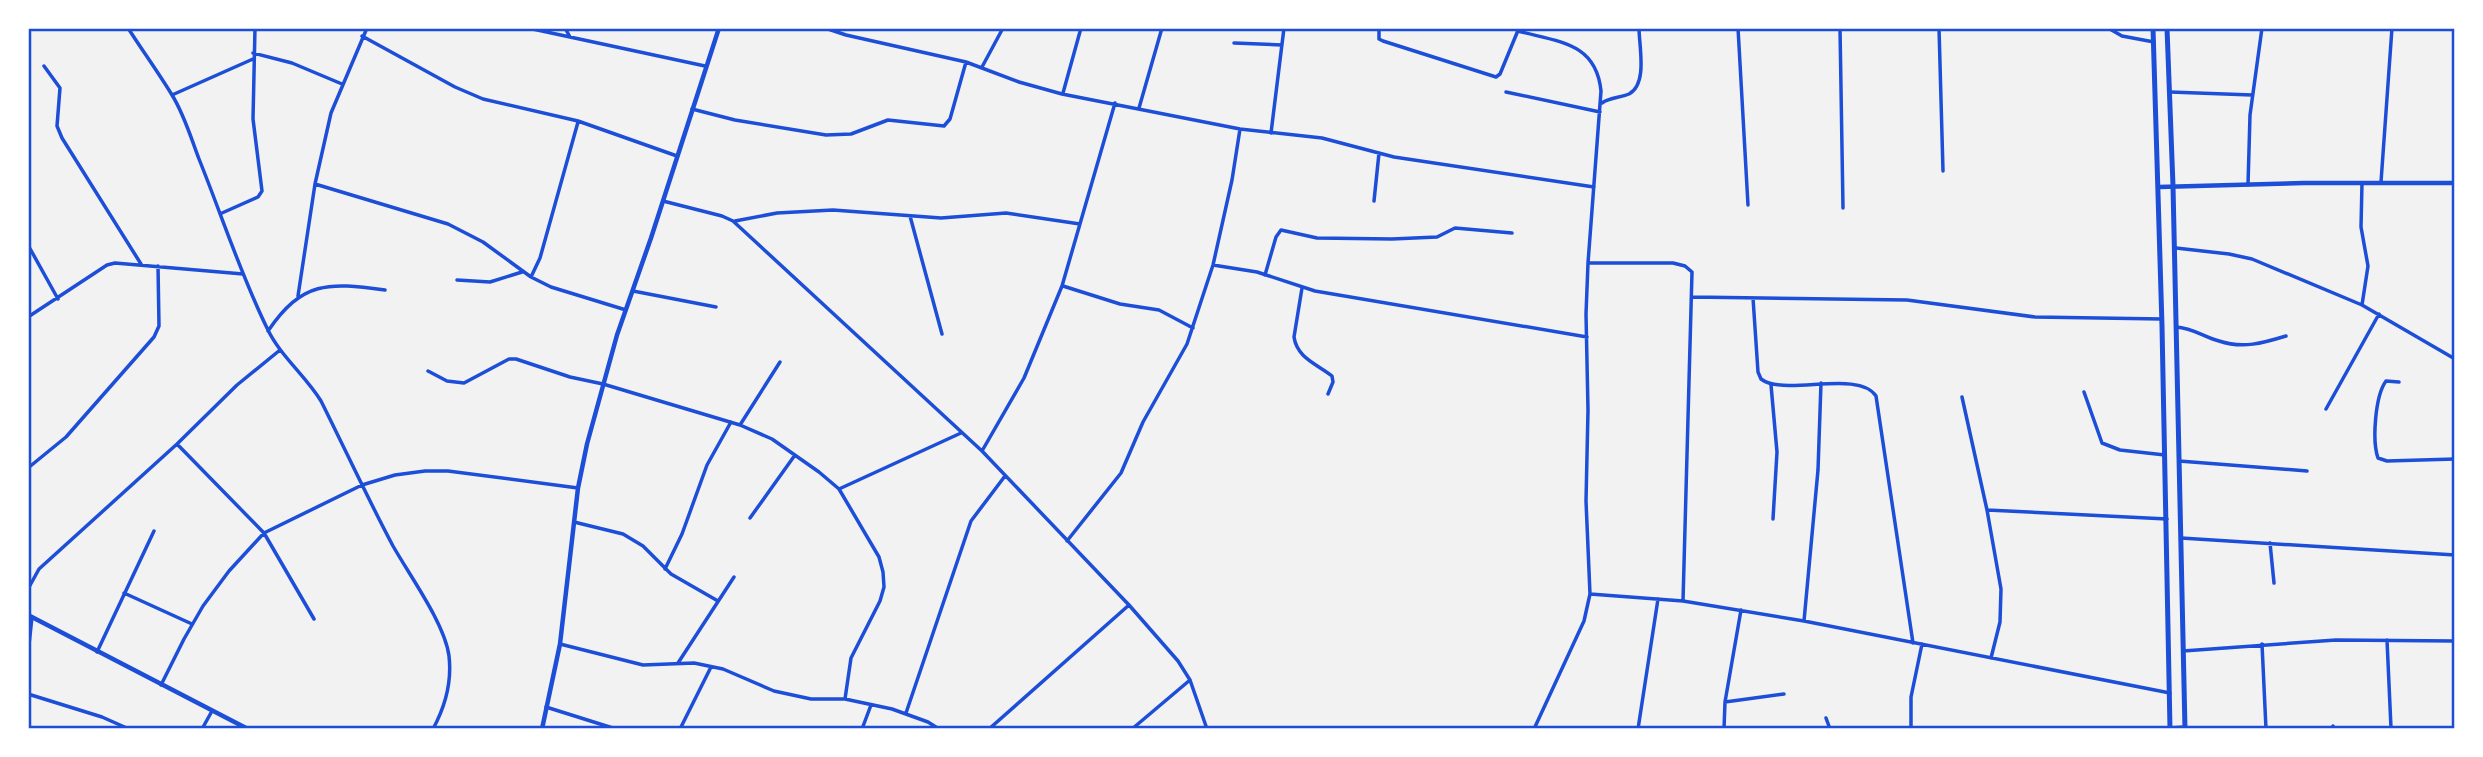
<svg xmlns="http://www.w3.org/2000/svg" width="2483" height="757" font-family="'Fira Sans',sans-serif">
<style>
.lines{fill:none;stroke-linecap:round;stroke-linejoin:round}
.minor{stroke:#1d4ed8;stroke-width:3.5}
.tertiary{stroke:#1d4ed8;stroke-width:4.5}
.secondary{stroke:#1d4ed8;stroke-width:5}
.neatline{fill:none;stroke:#1d4ed8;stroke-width:2.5}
</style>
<rect width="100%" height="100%" fill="#f2f2f2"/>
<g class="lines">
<!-- minor -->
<path class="minor" d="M128 28C142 50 158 72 172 95 184 114 191 138 199 159 222 216 240 273 267 328 280 356 305 375 321 401 345 449 368 499 393 546 410 576 445 624 449 656 452 682 445 707 433 729
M528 28 705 66
M565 28 570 37
M825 28 846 35 966 62 1019 82 1062 94 1240 129 1322 138 1394 157 1594 187
M1379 28V39L1383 41 1496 77 1500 74 1519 28
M1738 28 1748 205
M1840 28 1843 208
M1939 28 1943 171
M2108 28 2122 36 2154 42
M1518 31C1558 42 1596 42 1601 91L1588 263 1586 314 1588 410 1586 501 1590 594 1584 621 1534 729
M362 36 455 87 483 99 578 121 677 156
M1234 43 1282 45
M253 53 292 63 342 84
M44 66 60 88 57 126 62 138 141 264
M982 67 1003 28
M1506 92 1600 112
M2170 92 2252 95
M1063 93 1081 28
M172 95 253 59
M1602 103C1610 97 1620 98 1629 94 1648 84 1639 46 1639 28
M1139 108 1162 28
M692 109 735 120 826 135 851 134 888 120 944 126 950 119 966 62
M1271 133 1284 28
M2381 182 2392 28
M2362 183 2361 227 2368 266 2362 305
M315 184 448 224 483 242 531 277 551 287 626 310
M2248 185 2250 115 2262 28
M663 201 722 216 733 221 982 451 1129 605 1178 661 1190 680 1207 729
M1374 201 1379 153
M222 213 258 197 262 191 253 119 255 28
M910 216 942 334
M735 221 777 213 833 210 941 218 1006 213 1080 224
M28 245 58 299
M2176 248 2229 254 2252 259 2362 305 2455 359
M1588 263H1673L1685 266 1692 272 1683 601
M1213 265 1257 272 1315 291 1587 337
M1265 275 1276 237 1281 230 1317 238 1392 239 1437 237 1455 228 1512 233
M531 277 540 258 578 122
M457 280 490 282 522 272
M1063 286 1120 304 1159 310 1193 328
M1302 288 1294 337C1297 358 1317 364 1332 376L1333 382 1328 394
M633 291 716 307
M298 296 315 184 331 113 367 28
M1692 297 1907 300 2035 317 2162 319
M1753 298 1758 372 1761 379C1784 397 1858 369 1876 396L1913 643
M28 317 107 265 115 263 243 274
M2176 327C2193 328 2204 337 2219 341 2243 349 2263 343 2286 336
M268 331C302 281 328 282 385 290
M428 371 447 381 464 383 509 359H516L570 377 603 384 740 425 772 439 819 472 839 489 879 557 883 572 884 587 880 601 851 658 845 699
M2399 382 2386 381C2375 396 2372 441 2378 458L2387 461 2455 459
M1771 385 1777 452 1773 519
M2084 392 2102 443 2120 450 2165 455
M1962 397 1987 510 2001 589 2000 622 1991 658
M2326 409 2379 314
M740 425 780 362
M177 444 264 533 314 619
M982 451 1024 378 1062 286 1115 103
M2179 461 2307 471
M28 468 66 437 154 337 159 326 158 266
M839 489 961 433
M1987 510 2167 519
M750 518 795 455
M574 522 623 534 643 546 671 574 718 601
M2181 538 2455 555
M1067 541 1121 473 1143 422 1187 344 1213 265 1232 180 1240 129
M2270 543 2274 583
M665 569 682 534 707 465 731 422
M28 589 39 569 177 444 237 385 280 350
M124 593 192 624
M1590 594 1683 601 1804 621 2170 693
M1804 621 1818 470 1821 383
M2387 640 2391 728
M560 644 643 665 694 663 723 669 774 691 811 699H845L892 709 928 722 939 729
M2262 644 2266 729
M2183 651 2336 640 2455 641
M97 652 154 531
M28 654 32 617
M678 663 734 577
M161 685 184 639 203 606 229 571 264 533 362 485 395 475 425 471H448L578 488
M28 694 102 717 129 729
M1725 702 1784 694
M546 707 616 729
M906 713 971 521 1005 476
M1826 718 1830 729
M2169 728 2185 727
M202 729 212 711
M680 729 711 667
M862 729 871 705
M989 729 1129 605
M1132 729 1190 680
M1638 729 1658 599
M1724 729 1725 702 1741 610
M1911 729V697L1922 644
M2331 729 2333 726"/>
<!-- tertiary -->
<path class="tertiary" d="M2159 187 2304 183H2455
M28 615 248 729
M542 729 560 644 578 488 587 444 617 335 651 238 719 28"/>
<!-- secondary -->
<path class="secondary" d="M2153 28 2162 326 2170 729
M2167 28 2173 186 2185 729"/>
</g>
<!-- border -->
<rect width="2483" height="757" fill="none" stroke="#ffffff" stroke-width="60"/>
<rect x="30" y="30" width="2423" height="697" class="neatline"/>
</svg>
